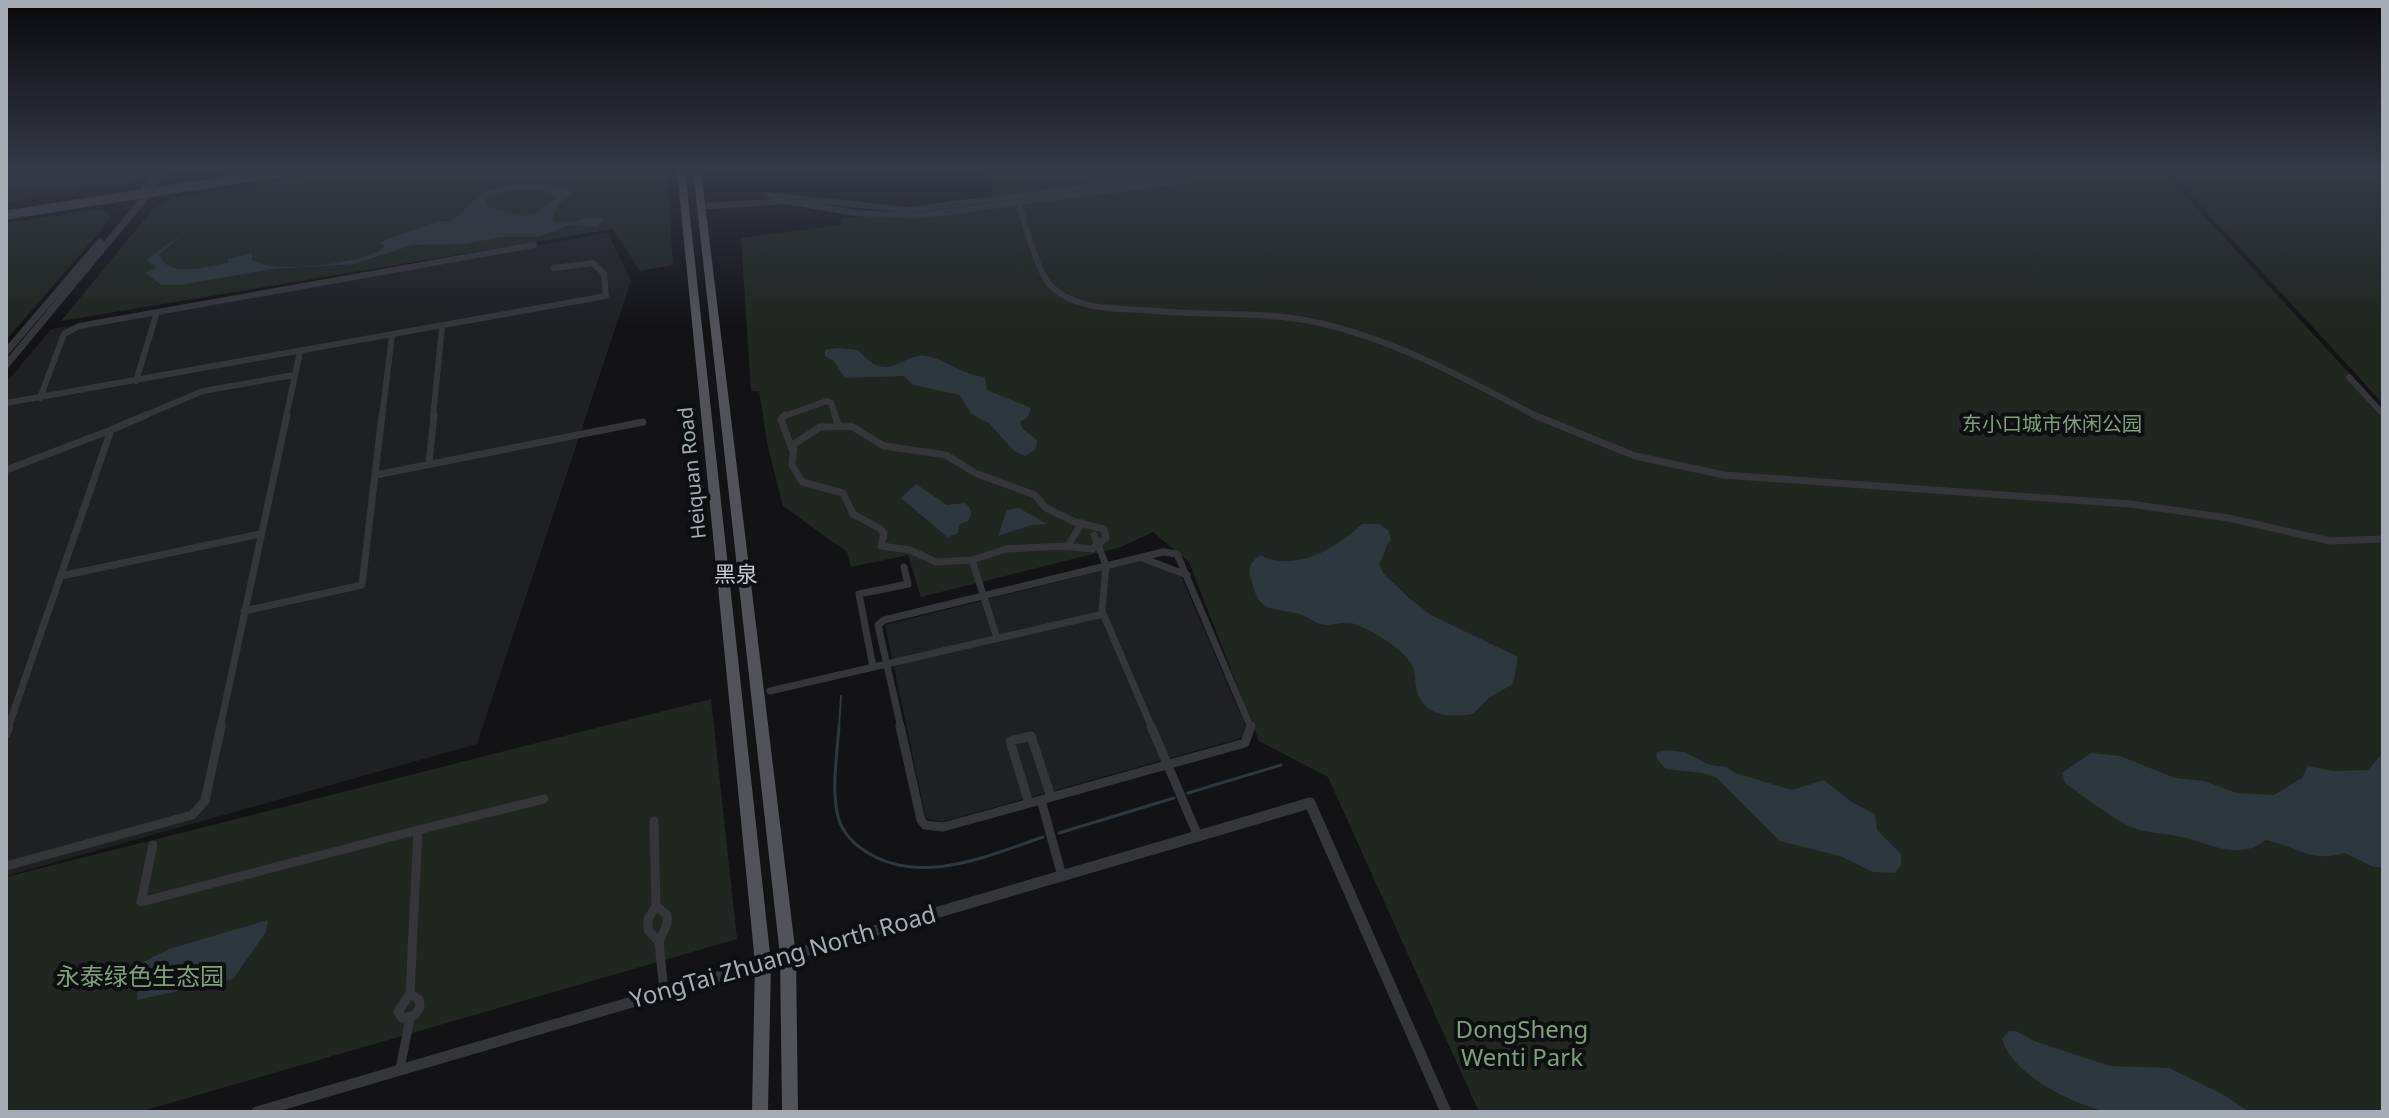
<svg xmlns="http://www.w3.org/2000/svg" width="2389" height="1118" font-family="'Noto Sans','Noto Sans SC',sans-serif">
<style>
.built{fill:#1f2022}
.green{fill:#202720}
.water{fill:#2e373d;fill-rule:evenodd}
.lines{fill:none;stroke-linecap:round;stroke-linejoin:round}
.stream-far1{stroke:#2e373d;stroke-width:2}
.stream{stroke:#2e373d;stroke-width:3}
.canal{stroke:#2e373d;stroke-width:6}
.minor-far2{stroke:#35363a;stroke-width:6}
.minor-far1{stroke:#35363a;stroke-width:7}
.minor{stroke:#35363a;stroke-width:9}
.tertiary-far1{stroke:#35363a;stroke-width:7}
.tertiary{stroke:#35363a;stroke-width:11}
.secondary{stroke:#434549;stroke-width:9}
.primary{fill:#515358;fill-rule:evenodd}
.labels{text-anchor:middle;stroke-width:8;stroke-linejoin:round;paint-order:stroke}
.park-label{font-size:20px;fill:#809e7e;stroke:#0e0f10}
.street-label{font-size:20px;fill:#a6acb4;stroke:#0e0f10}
.neighbourhood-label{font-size:22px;fill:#c7cad1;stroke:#0e0f10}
.near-street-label{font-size:24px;fill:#a6acb4;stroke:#0e0f10}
.near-park-label{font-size:24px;fill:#809e7e;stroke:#0e0f10}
</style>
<rect width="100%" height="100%" fill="#131315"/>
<!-- built -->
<path class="built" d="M6 170H143L138 178 127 184 6 203Z
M608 233 631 281 477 744 6 876V383L51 329Z
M1145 560 1181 576 1247 729 1242 738 942 822 926 818 885 625Z"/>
<!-- green -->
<path class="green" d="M346 170H667L673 265 640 271 613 229 61 321 153 209 174 198Z
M992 170H2162L2383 410V1112H1479L1328 777 1259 741 1189 562 1153 532 1121 547 921 597 908 555 851 567 847 552 783 506 768 447 759 391H751L741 238 841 225V219L991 203Z
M2168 170H2383V404L2355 373Z
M100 209 111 215 98 234 6 340V223Z
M711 699 737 939 139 1112H6V877Z"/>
<!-- water -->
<path class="water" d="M515 185H554L575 191 558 205 552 221 574 222 596 216 603 220 596 227 569 225 539 237H500L464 244 412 245 354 264 272 269 181 285H161L146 273 157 268 146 260 186 231 159 254C168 280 207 266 228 263V259L252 253V260C257 261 264 265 270 266 291 270 372 263 384 246L380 243 385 240 438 221H452L484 192ZM507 190C523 190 544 186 556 198L536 213 524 216 486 206 485 200Z
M837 348 858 350C889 387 904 351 926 356 948 360 959 374 985 377L987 390 1031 408 1028 417 1020 422 1022 428 1037 440 1036 449 1025 456 1014 451 989 423 971 414 960 395 913 385 904 376 845 378 833 360 825 356V350Z
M916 484 947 505 965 503C972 509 973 514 968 521L960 524 957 534 947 537 901 498Z
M1019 508 1047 524 1032 525 998 536 1007 510Z
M1362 524H1379L1388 530 1391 539C1384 548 1385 555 1379 564L1383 573 1409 598 1431 615 1518 657 1513 684 1489 698 1473 714C1451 717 1425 718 1417 691 1414 682 1417 670 1410 662 1400 647 1372 630 1354 624 1344 620 1335 626 1324 625 1314 623 1306 615 1296 613 1265 607 1259 612 1250 575 1248 566 1253 560 1260 555 1295 573 1337 548 1362 524Z
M1666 750 1684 752 1710 765 1726 767 1735 773 1792 790 1824 780 1850 801 1875 814 1877 830 1901 854V865L1895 873 1873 872 1840 856 1780 841 1717 778 1703 773 1666 769 1657 759 1656 753Z
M2091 753 2120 756 2175 778 2204 781 2237 793 2274 795 2302 778 2308 766 2332 771 2368 770 2383 753V867H2374L2345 853C2310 863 2298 847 2266 840 2238 861 2211 844 2182 837 2164 832 2146 835 2127 825 2106 814 2085 797 2065 783L2062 773Z
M268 920 266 932 233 979 137 1000 141 963 169 949Z
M2009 1031H2016L2034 1041 2110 1066 2169 1068 2224 1095 2249 1112H2107C2072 1103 2013 1076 2002 1039Z"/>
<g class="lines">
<!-- stream-far1 -->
<path class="stream-far1" d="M839 728 841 696"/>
<!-- stream -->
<path class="stream" d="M839 726C837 754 832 785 837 812 840 829 851 842 865 851 920 887 987 856 1043 837
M1188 793 1281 765
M1059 833 1174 798"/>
<!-- canal -->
<path class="canal" d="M766 195 908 210 1224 170"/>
<!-- minor-far2 -->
<path class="minor-far2" d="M1019 203C1024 222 1038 274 1052 287 1078 312 1124 308 1157 311 1209 316 1263 311 1315 322 1394 339 1467 379 1538 417
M709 206 785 201 856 213 917 216 1263 170
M2349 377 2383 414
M136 381 157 312
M40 398 64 334 79 326 534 245
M6 403 606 296 604 274 593 263 554 268
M141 417 203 391 294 375
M286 417 300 352
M382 417 392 336
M433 417 442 327
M782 417 827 401 831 403 836 417"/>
<!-- minor-far1 -->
<path class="minor-far1" d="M785 415 781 420 792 449
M835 415 838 424
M1534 415 1635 456 1724 475 2130 504 2228 518 2330 541 2383 539
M851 426 884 446 946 455 975 473 1035 495 1046 508 1075 522 1104 529 1106 538 1092 549 1064 546 1006 549 972 560 936 562 910 550 881 546 884 534 881 529 853 514 843 493 802 482 792 465 794 444 820 427Z
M429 463 434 415
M6 470 111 430
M376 475 643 422
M1094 535 1106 565 1102 611 1152 728
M1067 547 1082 523
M1142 558 1187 575
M972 560 997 638
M61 576 260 534
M244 611 362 585 382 415
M873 667 859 594 908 584 904 567
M770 691 1103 614
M8 728 111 430 146 415
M220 728 287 415
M901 728 878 625 884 620 1163 552 1177 554 1251 728"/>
<!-- minor -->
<path class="minor" d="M900 726 921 820 925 825 943 827 1041 800
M1151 726 1198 836
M6 734 9 726
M1041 800 1062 876
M1041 800 1245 743 1251 726
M1029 803 1010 741 1031 736 1051 797
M654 821 656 906
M153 845 141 902 418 830
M6 866 192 815 205 801 221 726
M656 906 667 915V924L659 942 648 930V919Z
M659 942 664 992
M410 993 418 830 544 799
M410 993 419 1000 420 1007 415 1015 402 1018 398 1012Z
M400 1069 410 1018"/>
<!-- tertiary-far1 -->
<path class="tertiary-far1" d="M145 188 155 170
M6 352 100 242
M6 365 143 200 163 170"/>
<!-- tertiary -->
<path class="tertiary" d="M257 1112 1310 803 1446 1112"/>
<!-- secondary -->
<path class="secondary" d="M6 215 295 170"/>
<!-- primary -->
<path class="primary" d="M677 170H685L771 963 768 1112H752L755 963Z
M693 170H701L796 956 798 1112H782L780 956Z"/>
</g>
<!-- sky -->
<linearGradient id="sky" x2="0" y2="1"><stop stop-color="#0a0a0c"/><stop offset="0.52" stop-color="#333946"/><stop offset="1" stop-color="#333946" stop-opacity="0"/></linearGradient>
<rect width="2389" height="326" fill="url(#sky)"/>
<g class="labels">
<!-- park labels -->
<g class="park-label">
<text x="2052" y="431">东小口城市休闲公园</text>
</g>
<!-- street labels -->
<g class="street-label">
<text transform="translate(692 473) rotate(-96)" y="7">Heiquan Road</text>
</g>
<!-- neighbourhood labels -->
<g class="neighbourhood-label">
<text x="736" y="582">黑泉</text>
</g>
<!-- near-street labels -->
<g class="near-street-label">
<text transform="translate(783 957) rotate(-16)" y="8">YongTai Zhuang North Road</text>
</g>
<!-- near-park labels -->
<g class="near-park-label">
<text x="140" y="985">永泰绿色生态园</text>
<text x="1522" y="1038">DongSheng<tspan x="1522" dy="28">Wenti Park</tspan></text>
</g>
</g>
<!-- border -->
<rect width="2389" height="1118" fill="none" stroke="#a6acb4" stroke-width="16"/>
</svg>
